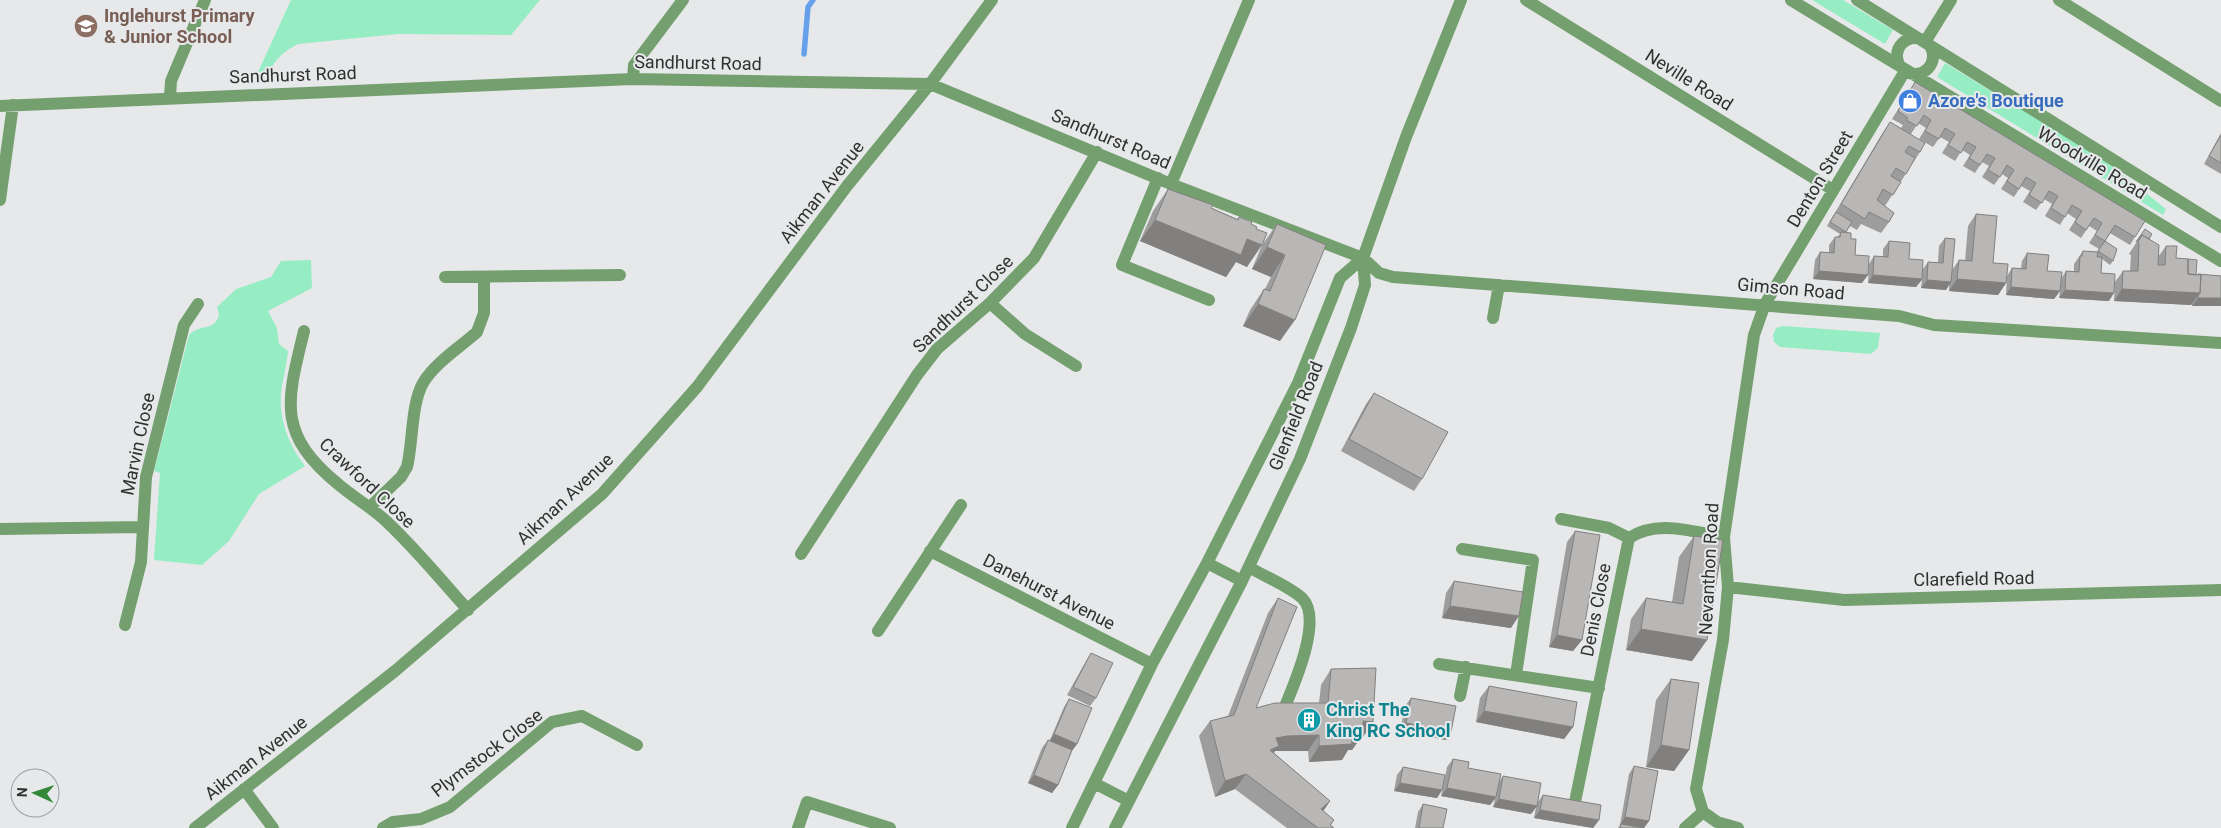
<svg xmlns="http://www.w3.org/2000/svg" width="2221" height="828" font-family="Roboto,sans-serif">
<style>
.green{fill:#97edc3}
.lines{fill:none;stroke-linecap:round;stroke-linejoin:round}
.stream{stroke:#66a0ea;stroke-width:5.5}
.minor{stroke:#74a070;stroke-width:12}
.wall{fill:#9e9d9d}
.shaded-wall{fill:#81807f}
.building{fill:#b8b7b6;stroke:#81807f}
.labels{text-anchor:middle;stroke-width:4;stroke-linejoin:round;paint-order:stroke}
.education-label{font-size:18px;font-weight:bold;fill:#785e54;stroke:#e7e8ea;text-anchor:start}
.street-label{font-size:18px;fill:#303131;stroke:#e7e8ea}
.shop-label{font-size:18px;font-weight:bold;fill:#366cbe;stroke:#e7e8ea;text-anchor:start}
.culture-label{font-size:18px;font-weight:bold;fill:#0d838f;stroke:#e7e8ea;text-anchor:start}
</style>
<rect width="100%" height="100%" fill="#e7e8ea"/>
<!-- green -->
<path class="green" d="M291 0H540L511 35 398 34 298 44C285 51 275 58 270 72H258Z
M1812 0H1843L1893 30 1885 44Z
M1945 63 2100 157 2166 209 2163 215 1937 77Z
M311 260 312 288 268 311 277 328 279 344 288 351C287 363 284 374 282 386 277 414 287 443 305 466L259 494 229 541 202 565 154 560 160 473 154 471 189 335C200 323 216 332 219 314L217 307 236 289 271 277 281 261Z
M1783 326 1880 333 1878 348 1871 354 1780 347 1774 342 1773 335 1776 328Z"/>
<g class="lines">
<!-- stream -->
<path class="stream" d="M804 54 808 7 813 0"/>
<!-- minor -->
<path class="minor" d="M1526 0 1833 190
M1791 0 2221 261
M1857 0 2221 227
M2059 0 2221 101
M1897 56a18 18 0 1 1 36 0a18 18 0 1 1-36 0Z
M1925 42 1951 0
M633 79 634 65 683 0
M170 97 171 81 205 0
M0 106 633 79 930 84 1171 184 1363 258 1379 273 1393 277 1899 316 1934 325 2221 343
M1158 178 1122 265 1209 300
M1171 184 1249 0
M0 200 13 105
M445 277 620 275
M990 303 1025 334 1076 366
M1493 318 1499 285
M304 331C287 401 276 433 338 484 353 497 371 507 386 521 415 548 441 580 468 610
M370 507 401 477 407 467C413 443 411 404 423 383 435 363 459 348 477 332L484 313V277
M1561 519 1609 528 1629 538
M0 529 142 527
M1462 549 1533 560 1516 675
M930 551 1152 664
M801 554 917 375 937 349 990 303 1034 258 1097 152
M1207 563 1242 581
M1249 567C1265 577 1287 585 1302 598 1323 618 1295 682 1286 704
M1728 587 1844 600 2221 590
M125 625 141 562 146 477 184 325 198 304
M878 631 961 505
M1439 664 1599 688
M1460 696 1466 667
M1094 783 1129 801
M244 789 273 828
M1575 802 1629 538C1658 519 1692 532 1724 537
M1703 812 1717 822 1738 828
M195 828 395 671 602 494 697 387 847 186 930 84 992 0
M383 828 393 822 421 819 450 807 552 722 582 716 637 745
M798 828 807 802 890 828
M1072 828 1152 664 1207 563 1298 383 1340 278 1363 258
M1115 828 1242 581 1300 459 1351 328 1365 285 1363 258 1406 137 1461 0
M1685 828 1703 812 1696 789 1723 640 1728 587 1724 537 1754 335 1765 304 1905 71"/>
</g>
<!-- wall -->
<path class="wall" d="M1915 82 2135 237 2130 245 2110 233 2105 241 2113 261 2110 265 2102 259 2101 273 2109 301 2059 298 2060 291 2054 299 2006 295 2007 276 2012 268H2021L2022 261 2027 253 2047 271 2061 279 2066 271 2074 272V264L2083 251 2097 252 2099 249 2089 243 2097 231 2089 226 2081 238 2069 230 2076 219 2067 213 2060 225 2045 216 2052 204 2044 199 2036 210 2023 202 2030 191 2021 186 2014 197 2001 189 2008 178 2002 174 1994 185 1982 177 1989 166 1982 162 1975 173 1963 166 1970 155 1962 150 1955 161 1942 153 1949 142 1940 137 1933 147 1919 139 1926 128 1918 123 1911 134 1920 152 1885 206 1889 222 1881 233 1861 224 1857 230 1850 226 1845 233 1851 239 1862 283 1813 279 1815 260 1820 252 1829 253V245L1835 237H1837L1840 234 1827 226 1882 134 1890 122 1901 128 1903 125 1892 119Z
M2221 133V174L2204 164Z
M1168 189 1237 219 1239 217 1251 224 1247 267 1236 262 1226 277 1140 241 1153 211Z
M1976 214 1993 263 2006 283 1998 295 1949 291V284L1946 290 1921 288 1922 280 1916 287 1868 283 1869 264 1874 256 1883 257V249L1889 241 1909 259 1923 269 1928 262H1938L1939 246 1945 238 1952 270 1959 260 1965 261 1968 226Z
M1277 224 1326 245 1280 341 1243 326 1250 310 1264 289H1265L1271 277 1252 269 1262 245Z
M2145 229 2158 257 2166 246 2176 258 2196 275 2221 276V306H2192V304L2191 305 2114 301 2115 282 2123 271H2130L2131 255 2129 254Z
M1374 393 1422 479 1414 491 1341 451 1366 404Z
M1575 531 1582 640 1573 651 1549 647 1567 542Z
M1694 536 1707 640 1692 661 1626 650 1631 619 1646 598 1672 602 1679 557Z
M1454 581 1511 628 1442 618 1446 593Z
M1278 598 1256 708 1319 703 1321 685 1331 669 1373 722 1363 737H1361L1352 750H1348L1342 760 1309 762 1308 751H1275L1274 753 1330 801 1323 811 1334 820 1331 825 1334 828H1287L1235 789 1215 797 1199 736 1210 721 1228 716 1268 613Z
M1091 653 1096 698 1090 706 1067 695 1086 661Z
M1671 679 1689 750 1674 771 1646 767 1656 700Z
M1489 686 1573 727 1564 739 1476 722 1480 698Z
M1411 698 1446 740 1400 731 1405 706Z
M1069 699 1077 744 1072 751 1058 785 1052 793 1028 783 1042 748 1048 740H1050L1064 707Z
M1453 759 1468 768 1499 782 1503 776 1537 803 1543 795 1599 820 1593 828 1534 818 1536 807 1531 814 1493 807 1495 799 1490 805 1441 796 1447 767Z
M1634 766 1649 821 1644 828H1618L1620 825 1629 774Z
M1403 767 1442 790 1437 798 1394 791 1397 775Z
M1423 804 1443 828H1415L1418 812Z"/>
<!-- shaded-wall -->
<path class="shaded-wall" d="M1155 220 1247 239 1262 245 1247 267 1236 262 1226 277 1140 241Z
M1267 247 1285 255 1271 277 1252 269Z
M1819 271 1868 275 1862 283 1813 279Z
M1873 275 1922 279 1916 287 1868 283Z
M1957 279 2006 283 1998 295 1949 291Z
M1927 280 1951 282 1946 290 1921 288Z
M2011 287 2060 291 2054 299 2006 295Z
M2122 289 2200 293 2191 305 2114 301Z
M2065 290 2114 293 2109 301 2059 298Z
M2198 298H2221V306H2192Z
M1258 304 1295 320 1280 341 1243 326Z
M1450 606 1519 616 1511 628 1442 618Z
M1641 629 1707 640 1692 661 1626 650Z
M1557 635 1582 640 1573 651 1549 647Z
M1484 711 1573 727 1564 739 1476 722Z
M1363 721 1373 722 1363 737H1361L1352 750H1348L1342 760 1309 762 1319 746 1351 735Z
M1406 723 1451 732 1446 740 1400 731Z
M1054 734 1077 744 1071 752 1049 742Z
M1319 735 1308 751H1275L1268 762 1259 765 1276 738 1287 736Z
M1661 745 1689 750 1674 771 1646 767Z
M1246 774 1235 789 1215 797 1225 781Z
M1034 775 1058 785 1052 793 1028 783Z
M1400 783 1442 790 1437 798 1394 791Z
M1447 788 1496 797 1490 805 1441 796Z
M1499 799 1537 806 1531 814 1493 807Z
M1330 801 1320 816 1310 824 1321 809Z
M1540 810 1599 820 1593 828 1534 818Z
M1625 817 1649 821 1644 828H1639L1620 825Z"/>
<!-- building -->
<path class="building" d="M1915 82 2145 221 2135 237 2115 225 2105 241 2095 235 2102 223 2094 218 2086 230 2075 222 2082 211 2072 205 2065 217 2051 208 2058 196 2049 191 2042 203 2029 195 2036 183 2026 177 2019 189 2007 181 2014 170 2007 165 2000 177 1988 170 1995 158 1987 154 1980 165 1969 158 1976 147 1967 142 1961 153 1948 145 1955 134 1945 128 1939 139 1925 131 1931 120 1924 115 1917 126 1906 120 1908 118 1898 111Z
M1890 122 1925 143 1920 152 1909 146 1905 152 1915 158 1906 174 1896 168 1891 176 1901 182 1893 195 1883 189 1877 200 1894 213 1889 222 1869 212 1865 219 1841 204Z
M2221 135V163L2209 156Z
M1168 189 1213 205 1211 208 1238 220 1239 217 1252 222 1251 224 1257 227 1256 229 1267 233 1262 245 1247 239 1241 255 1155 220Z
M1836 212 1852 222 1846 232 1830 222Z
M1976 214 1997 216 1993 263 2008 264 2006 283 1957 279 1959 260 1972 261Z
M1277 224 1326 245 1295 320 1258 304 1264 289 1270 291 1285 255 1267 247Z
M2145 229 2152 234 2149 239 2142 235 2136 242Z
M1841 232 1851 233V239H1856L1855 255 1869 256 1868 275 1819 271 1820 252 1834 253 1835 237H1840Z
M2142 235 2159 245 2158 265H2165L2166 246H2177L2176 258 2188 259V274L2201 275 2200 293 2122 289 2123 271H2138L2139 244 2138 242Z
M1945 238 1955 239 1951 282 1927 280 1928 262 1943 263Z
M1889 241 1910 243 1909 259 1923 260 1922 279 1873 275 1874 256 1888 257Z
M2105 241 2117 249 2113 261 2098 251Z
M2083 251 2098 252 2097 257H2102L2101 273 2115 274 2114 293 2065 290 2066 271 2079 272 2080 256H2082Z
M2027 253 2049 255 2047 271 2062 272 2060 291 2011 287 2012 268 2026 269Z
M2188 259 2197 260 2196 275 2188 274Z
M2198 274 2221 276V298H2198V296L2200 293 2201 275Z
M1374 393 1448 432 1422 479 1349 439Z
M1575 531 1600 535 1582 640 1557 635Z
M1694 536 1723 540 1707 640 1641 629 1646 598 1683 604Z
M1454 581 1523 592 1519 616 1450 606Z
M1278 598 1297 607 1256 708 1275 703H1328L1331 669 1376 668 1373 722 1363 721V735H1351L1352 744 1319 746V735L1287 736 1276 738 1279 746 1270 750 1330 801 1321 809 1334 820 1330 825 1334 828H1318L1246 774 1225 781 1210 721 1234 715Z
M1091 653 1113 663 1096 698 1073 687Z
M1671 679 1699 683 1689 750 1661 745Z
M1489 686 1577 702 1573 727 1484 711Z
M1411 698 1456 706 1451 732 1406 723Z
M1069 699 1092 708 1077 744 1054 734Z
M1048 740 1072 750 1058 785 1034 775Z
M1453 759 1469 762 1468 768 1501 774 1496 797 1447 788Z
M1634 766 1658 771 1649 821 1625 817Z
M1403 767 1445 775 1442 790 1400 783Z
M1503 776 1541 783 1537 806 1499 799Z
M1543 795 1601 805 1599 820 1540 810Z
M1423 804 1447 809 1443 828H1419Z
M1621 824 1644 828H1620Z"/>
<!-- icons -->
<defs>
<g id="school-disc" transform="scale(1.25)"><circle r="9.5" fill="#8d6e63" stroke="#e7e8ea"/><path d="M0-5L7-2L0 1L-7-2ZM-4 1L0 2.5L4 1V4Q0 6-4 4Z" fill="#fff"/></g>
<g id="shop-disc" transform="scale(1.25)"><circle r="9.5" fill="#3f7fe0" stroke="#e7e8ea"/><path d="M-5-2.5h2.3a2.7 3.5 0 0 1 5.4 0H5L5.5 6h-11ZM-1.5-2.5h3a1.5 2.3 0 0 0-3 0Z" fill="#fff"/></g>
<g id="building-disc" transform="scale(1.25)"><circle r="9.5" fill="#0f9aa8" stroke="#e7e8ea"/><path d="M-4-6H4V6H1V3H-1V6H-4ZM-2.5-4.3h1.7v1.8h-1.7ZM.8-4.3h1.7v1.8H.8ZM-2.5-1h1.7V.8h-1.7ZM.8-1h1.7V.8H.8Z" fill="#fff"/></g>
</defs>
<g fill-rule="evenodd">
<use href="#school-disc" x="86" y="26"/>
<use href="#shop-disc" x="1910" y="101"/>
<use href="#building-disc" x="1309" y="720"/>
</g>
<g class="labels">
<!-- education labels -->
<g class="education-label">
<text x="104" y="22">Inglehurst Primary<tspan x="104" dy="21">&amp; Junior School</tspan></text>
</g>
<!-- street labels -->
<g class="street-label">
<text transform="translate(698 63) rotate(1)" y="6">Sandhurst Road</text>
<text transform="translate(293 75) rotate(-2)" y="6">Sandhurst Road</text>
<text transform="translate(1689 80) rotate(32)" y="6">Neville Road</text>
<text transform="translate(1111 139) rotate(23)" y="6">Sandhurst Road</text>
<text transform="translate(2092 163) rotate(31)" y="6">Woodville Road</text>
<text transform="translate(1820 179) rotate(-59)" y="6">Denton Street</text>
<text transform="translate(822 192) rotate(-52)" y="6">Aikman Avenue</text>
<text transform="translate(1791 289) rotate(5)" y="6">Gimson Road</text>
<text transform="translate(963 304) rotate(-44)" y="6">Sandhurst Close</text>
<text transform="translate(1296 416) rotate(-68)" y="6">Glenfield Road</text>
<text transform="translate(138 444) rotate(-78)" y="6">Marvin Close</text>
<text transform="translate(367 483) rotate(43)" y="6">Crawford Close</text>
<text transform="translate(565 499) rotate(-43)" y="6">Aikman Avenue</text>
<text transform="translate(1709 569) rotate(-87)" y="6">Nevanthon Road</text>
<text transform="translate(1974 579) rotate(-1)" y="6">Clarefield Road</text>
<text transform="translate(1049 592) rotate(27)" y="6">Danehurst Avenue</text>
<text transform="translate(1596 610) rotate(-79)" y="6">Denis Close</text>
<text transform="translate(487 753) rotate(-37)" y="6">Plymstock Close</text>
<text transform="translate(256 758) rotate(-38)" y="6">Aikman Avenue</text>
</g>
<!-- shop labels -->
<g class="shop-label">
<text x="1928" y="107">Azore's Boutique</text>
</g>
<!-- culture labels -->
<g class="culture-label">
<text x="1326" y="716">Christ The<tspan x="1326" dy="21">King RC School</tspan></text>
</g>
</g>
<!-- north arrow -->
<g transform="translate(35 793) rotate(273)"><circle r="24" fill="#e7e8ea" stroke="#9e9fa0"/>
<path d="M0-4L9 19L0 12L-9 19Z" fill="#328837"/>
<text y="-8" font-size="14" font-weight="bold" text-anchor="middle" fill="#303131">N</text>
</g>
</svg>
